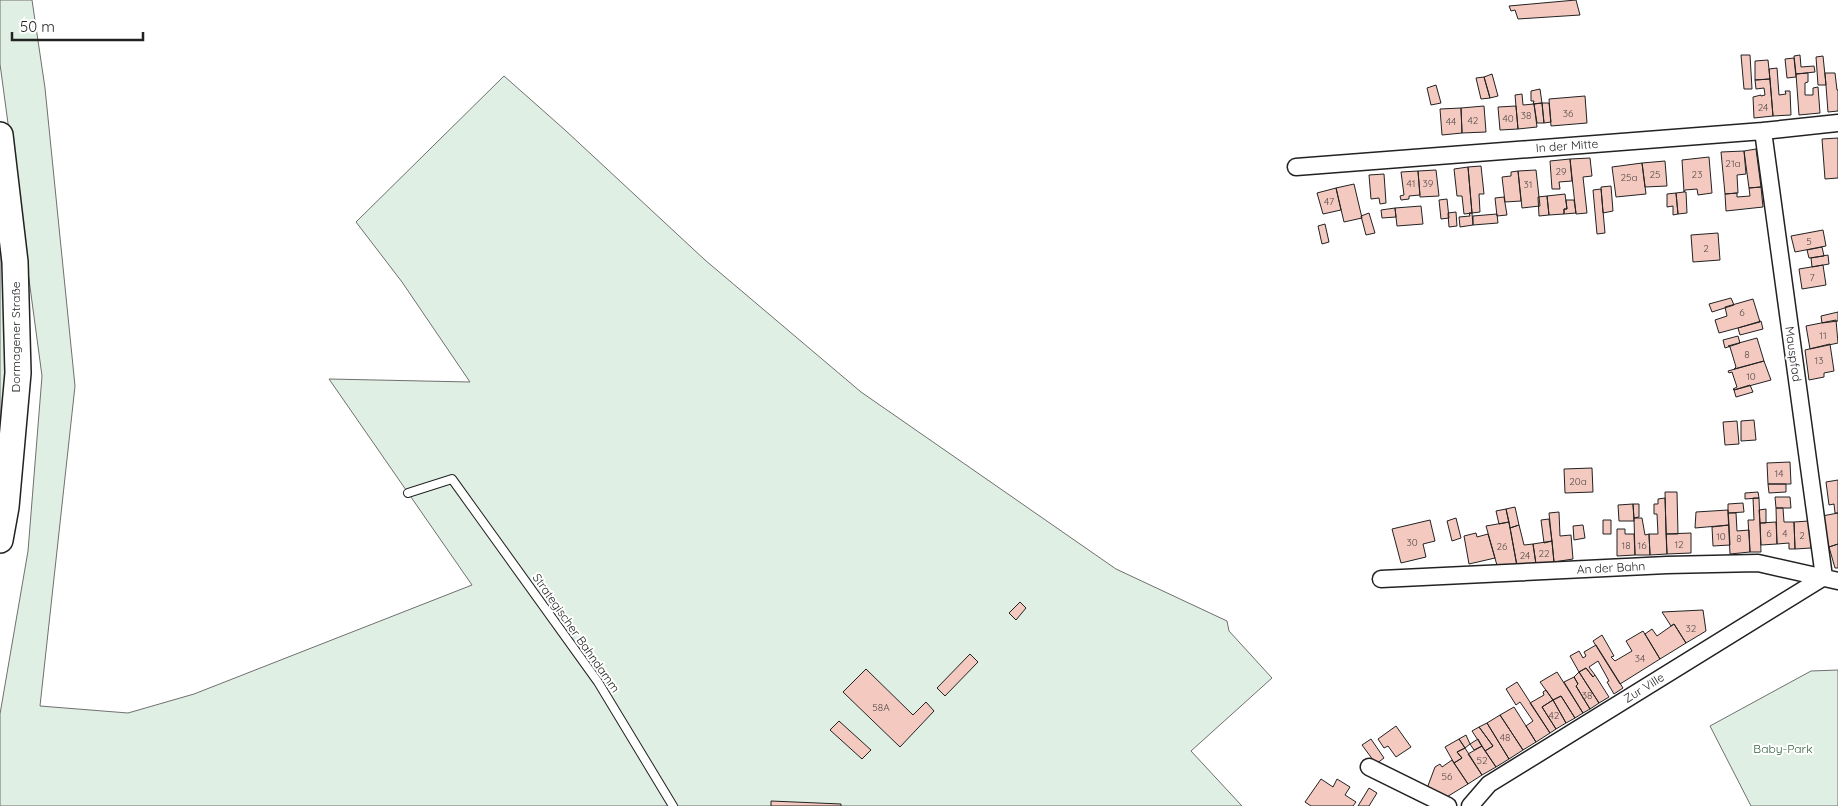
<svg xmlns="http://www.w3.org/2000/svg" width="1838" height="806" font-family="Quicksand,sans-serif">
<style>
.green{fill:#e0efe3;stroke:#6f6f6f}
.building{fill:#f3c9c0;stroke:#222}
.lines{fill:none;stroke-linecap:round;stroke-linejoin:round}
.lane-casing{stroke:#222;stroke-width:10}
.street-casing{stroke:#222;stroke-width:19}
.primary-casing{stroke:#222;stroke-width:28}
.lane{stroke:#fff;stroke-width:8}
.street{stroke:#fff;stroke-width:16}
.primary{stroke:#fff;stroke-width:25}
.labels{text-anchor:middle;stroke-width:4;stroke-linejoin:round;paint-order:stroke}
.number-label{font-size:10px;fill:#564c4a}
.street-label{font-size:12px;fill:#222;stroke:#fff}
.park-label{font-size:12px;fill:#2f5e38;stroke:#fff}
</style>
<rect width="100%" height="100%" fill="#fff"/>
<!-- green -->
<path class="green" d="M0 0H32L45 88 75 386 40 706 128 713 194 694 472 585 329 379 470 382 402 282 356 222 504 76 565 130 705 260 861 392 1116 569 1227 621 1229 631 1272 678 1191 751 1242 806H0V714L28 551 42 376 0 64Z
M0 219 18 375 0 463Z
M1838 670V806H1751L1710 726 1811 671Z"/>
<!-- building -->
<path class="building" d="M1576 0 1580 15 1518 19 1515 10 1511 11 1509 6Z
M1741 55H1750L1752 89H1744Z
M1800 55 1801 67 1814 66 1815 72 1796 74 1794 56Z
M1823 56 1826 85H1818L1816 57Z
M1794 58 1796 77 1787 78 1785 59Z
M1768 60 1770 79 1755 80V61Z
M1777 68 1779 95 1786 94 1785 91H1790L1791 115 1773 116 1769 69Z
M1808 73V82L1805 83V95H1813V88L1818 87 1820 113 1799 115 1796 74Z
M1825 73H1835L1837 90H1838V111L1828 112Z
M1492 74 1498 96 1490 98 1484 77Z
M1484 77 1490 98 1481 99 1476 78Z
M1770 79 1773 116 1754 118 1753 97 1761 95V96L1765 95 1764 88 1756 89 1755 80Z
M1436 85 1441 103 1431 105 1427 88Z
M1540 89 1542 103 1533 104 1534 101H1531V91Z
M1522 94 1523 105 1534 104 1537 127 1518 129 1515 95Z
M1585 96 1587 123 1551 126 1549 99Z
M1542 103H1549L1551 122 1544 123Z
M1542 103 1544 123H1537L1534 104Z
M1484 106 1486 132 1462 133 1461 108Z
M1516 106 1518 129 1500 130 1498 107Z
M1461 108 1462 133 1442 135 1440 109Z
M1838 138V178L1825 179 1822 139Z
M1756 149 1761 187 1749 188 1744 151Z
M1744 151 1746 174 1737 175 1738 193 1725 194 1721 152Z
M1709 157 1712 193 1698 195 1697 189 1685 190 1684 192 1682 160Z
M1590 158 1592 176 1583 177 1587 213 1576 214 1570 159Z
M1570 159 1572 181 1559 182 1560 189H1552L1550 161Z
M1665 161 1667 186 1645 187 1642 163Z
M1642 163 1646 194 1616 197 1612 167Z
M1481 166 1484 194H1479L1480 212 1472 213 1468 167Z
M1468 167 1472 213 1464 214 1462 196H1457L1454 169Z
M1436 170 1439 196 1420 197 1418 171Z
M1536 170 1540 206 1522 208 1518 171Z
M1418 171 1420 195 1409 196V199L1401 200 1400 196 1404 195 1401 172Z
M1518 171 1521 201 1505 202 1502 177 1511 176V172Z
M1384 174 1386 203 1380 204 1379 198 1371 199 1369 175Z
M1354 184 1362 218 1344 222 1336 188Z
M1611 186 1613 211 1603 213 1601 187Z
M1761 187 1763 207 1726 211 1725 194 1737 193V197L1750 196 1749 188Z
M1336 188 1341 210 1323 214 1317 193Z
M1601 189 1605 233 1597 234 1593 190Z
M1684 192H1686L1687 213 1678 214 1676 193Z
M1676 193 1678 214 1673 215V206L1667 207V194Z
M1565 194 1567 209H1564V214L1549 215 1547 196Z
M1547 196 1549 215 1539 216 1538 197Z
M1504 197 1507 215 1497 216 1495 198Z
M1447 199 1449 218 1441 219 1439 200Z
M1566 200H1574L1576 213 1564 214V209H1567Z
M1421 206 1423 224 1397 226 1395 208Z
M1395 208 1396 217 1382 218 1381 210Z
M1456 212 1457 226 1449 227 1448 213Z
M1369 213 1375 233 1366 235 1361 216Z
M1469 213H1472L1473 225 1460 227 1459 217 1470 216Z
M1497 214 1498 223 1473 225V216Z
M1325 224 1329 242 1322 244 1318 226Z
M1823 230 1826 246 1795 252 1791 236Z
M1718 233 1720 260 1693 262 1691 235Z
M1822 247 1824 256 1809 258 1807 250Z
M1828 255 1829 264 1812 267 1811 258Z
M1823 265 1826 285 1802 289 1799 269Z
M1731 298 1734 305 1712 312 1709 304Z
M1753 299 1760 322 1719 333 1715 320 1727 316 1725 307Z
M1838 312V321L1822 323 1821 316Z
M1836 320 1838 343 1810 349 1806 326Z
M1761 321 1763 329 1740 335 1738 328Z
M1738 336 1740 343 1725 348 1723 340Z
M1757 338 1764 361 1734 369 1736 367 1730 347 1728 346Z
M1830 344 1834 371 1824 373V377L1809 380 1805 350Z
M1764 361 1771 380 1734 390 1733 389 1737 387 1732 372 1729 373 1728 371Z
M1750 385 1753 392 1736 397 1734 390Z
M1754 420 1756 440 1741 441V421Z
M1737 421 1739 444 1725 445 1723 422Z
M1790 462 1791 484H1768L1767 463Z
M1592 468 1593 492 1565 493 1564 469Z
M1838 480V513H1835L1834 504 1829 505 1826 482Z
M1768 484H1786V492L1769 493Z
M1665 492H1677L1678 534H1666Z
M1758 492 1759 498 1745 499V493Z
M1775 497H1790L1791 508H1776Z
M1665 498 1667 554 1650 555 1649 534H1658L1657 514H1654V504H1658V499Z
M1753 498H1759L1761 552H1750L1748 520H1754Z
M1743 503 1744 512 1728 513V504Z
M1633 504H1639V517L1634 518Z
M1633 504 1634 521H1619L1618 505Z
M1515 507 1519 525 1510 528 1506 509Z
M1776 508H1783L1784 522H1794L1795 549H1789V543L1777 544Z
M1506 509 1509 522 1499 524 1496 511Z
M1766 509V523H1760L1759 510Z
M1728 510 1729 525 1695 528 1696 512Z
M1559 512 1560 536 1571 535 1573 559 1554 562 1549 513Z
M1728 513H1736L1737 531 1749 530 1750 552 1730 554Z
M1838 513V544L1829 547 1822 516Z
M1456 518 1461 538 1452 541 1447 521Z
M1634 518H1642L1645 535 1649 534 1650 555H1635Z
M1549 519 1552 541 1544 543 1541 520Z
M1430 520 1435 541 1423 544 1426 557 1401 563 1392 529Z
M1603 520H1611V534H1603Z
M1809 521 1811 548 1795 549 1794 522Z
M1509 522 1517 566 1498 569 1486 526Z
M1776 522 1777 544 1761 545 1760 523Z
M1519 525 1524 545 1533 544 1536 564 1517 566 1510 528Z
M1583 525 1585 538 1574 540 1573 526Z
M1729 525 1730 545 1713 546 1712 527Z
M1617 529H1625V534H1634L1635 555 1617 556Z
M1476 533 1477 537 1488 534 1495 558 1469 564 1464 536Z
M1691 533V553L1667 554 1666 534Z
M1552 541 1554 562 1536 564 1533 544Z
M1838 544V568H1835L1829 547Z
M1020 602 1026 608 1016 620 1009 613Z
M1703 610 1706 631 1686 643 1674 624 1671 626 1662 612Z
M1674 624 1686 643 1660 659 1645 634 1652 629 1657 636Z
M1643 631 1660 659 1620 684 1593 641 1602 635 1614 656 1611 657 1615 661 1632 651 1626 641Z
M1596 645 1623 688 1614 694 1607 682 1609 681 1598 661 1589 667 1595 675 1593 677 1586 668 1579 672 1570 656 1579 651 1583 658 1586 656 1584 652Z
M970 654 978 662 945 696 937 688Z
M1586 668 1593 677 1595 675 1609 697 1599 703 1579 672Z
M866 669 913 715 926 702 934 711 900 747 843 692Z
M1557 672 1583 713 1575 718 1561 696 1553 700 1540 682Z
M1579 672 1599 703 1590 709 1576 686 1578 684 1574 677Z
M1574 677 1578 684 1576 686 1590 709 1583 713 1564 682Z
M1517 682 1550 733 1536 742 1526 726 1533 721 1520 702 1516 705 1506 689Z
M1546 690 1553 700 1542 707 1556 729 1550 733 1530 703 1544 695 1543 692Z
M1561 696 1575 718 1566 723 1553 700Z
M1553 700 1566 723 1556 729 1542 707Z
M1514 707 1536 742 1523 750 1500 715Z
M1500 715 1523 750 1509 759 1487 723Z
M839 721 871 750 862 759 830 730Z
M1487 723 1509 759 1496 767 1485 751 1493 746 1479 727Z
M1396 726 1411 747 1396 757 1388 746 1384 748 1378 739Z
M1479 727 1493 746 1485 751 1472 731Z
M1466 735 1470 744 1465 748 1459 739Z
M1371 739 1384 758 1376 764 1362 745Z
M1459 739 1465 748 1457 752 1462 758 1454 763 1445 747Z
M1478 739 1482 746 1474 750 1470 744Z
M1482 746 1496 767 1482 775 1468 754Z
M1465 748 1482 775 1468 784 1454 763 1462 758 1457 752Z
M1452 760 1468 784 1445 798 1426 791 1435 767 1440 764 1442 767Z
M1321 779 1333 787 1337 779 1350 787 1345 795 1356 802 1353 806H1311L1305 802Z
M1369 788 1377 793 1369 806H1358Z
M771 801 841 804V806H771Z"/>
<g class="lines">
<!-- lane casing -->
<g class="lane-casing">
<path id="lane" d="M408 493 452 479 598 682 673 806"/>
</g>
<!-- street casing -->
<g class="street-casing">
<path id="street" d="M1763 131 1824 577
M1296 167 1763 131 1838 123
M1381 579 1667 565 1758 563 1838 581
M1369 767 1448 806
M1470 806 1489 784 1824 577"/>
</g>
<!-- primary casing -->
<g class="primary-casing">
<path id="primary" d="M0 135 15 262 18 373 6 507 0 540"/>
</g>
<!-- lane -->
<use href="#lane" class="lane"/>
<!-- street -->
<use href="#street" class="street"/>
<!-- primary -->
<use href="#primary" class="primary"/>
</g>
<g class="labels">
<!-- number labels -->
<g class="number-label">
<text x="1763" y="111">24</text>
<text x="1568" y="117">36</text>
<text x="1526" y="119">38</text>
<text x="1508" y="122">40</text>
<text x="1473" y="124">42</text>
<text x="1451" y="125">44</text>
<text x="1733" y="167">21a</text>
<text x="1561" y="175">29</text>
<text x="1655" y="178">25</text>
<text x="1697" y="178">23</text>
<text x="1629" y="181">25a</text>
<text x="1411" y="187">41</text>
<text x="1428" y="187">39</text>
<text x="1528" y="188">31</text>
<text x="1329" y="205">47</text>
<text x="1809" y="245">5</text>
<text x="1706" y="252">2</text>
<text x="1812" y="281">7</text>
<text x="1742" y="316">6</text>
<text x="1823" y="339">11</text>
<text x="1747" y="358">8</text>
<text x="1819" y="364">13</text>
<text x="1751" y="380">10</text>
<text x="1779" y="477">14</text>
<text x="1578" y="485">20a</text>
<text x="1769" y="537">6</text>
<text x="1785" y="537">4</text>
<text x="1802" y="539">2</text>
<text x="1721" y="540">10</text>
<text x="1739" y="542">8</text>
<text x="1412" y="546">30</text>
<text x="1679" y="548">12</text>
<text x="1626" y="549">18</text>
<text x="1642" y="549">16</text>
<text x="1502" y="550">26</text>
<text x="1544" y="557">22</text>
<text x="1525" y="559">24</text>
<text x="1691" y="632">32</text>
<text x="1640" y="662">34</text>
<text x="1587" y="699">38</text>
<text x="881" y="711">58A</text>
<text x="1554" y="719">42</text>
<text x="1505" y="741">48</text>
<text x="1482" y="764">52</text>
<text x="1447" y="780">56</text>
</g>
<!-- street labels -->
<g class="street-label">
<text transform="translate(1567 146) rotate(-4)" y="4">In der Mitte</text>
<text transform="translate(16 337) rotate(-90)" y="4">Dormagener Straße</text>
<text transform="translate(1793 354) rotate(82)" y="4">Mauspfad</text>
<text transform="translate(1611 568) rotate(-3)" y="4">An der Bahn</text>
<text transform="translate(576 633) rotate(55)" y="4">Strategischer Bahndamm</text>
<text transform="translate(1644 688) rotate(-32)" y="4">Zur Ville</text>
</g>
<!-- park labels -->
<g class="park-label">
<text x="1783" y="753">Baby-Park</text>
</g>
</g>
<!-- scale -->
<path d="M12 32v8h131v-8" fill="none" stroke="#222222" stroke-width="2.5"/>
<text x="20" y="32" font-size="15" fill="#222222" stroke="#ffffff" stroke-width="4" paint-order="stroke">50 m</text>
</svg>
